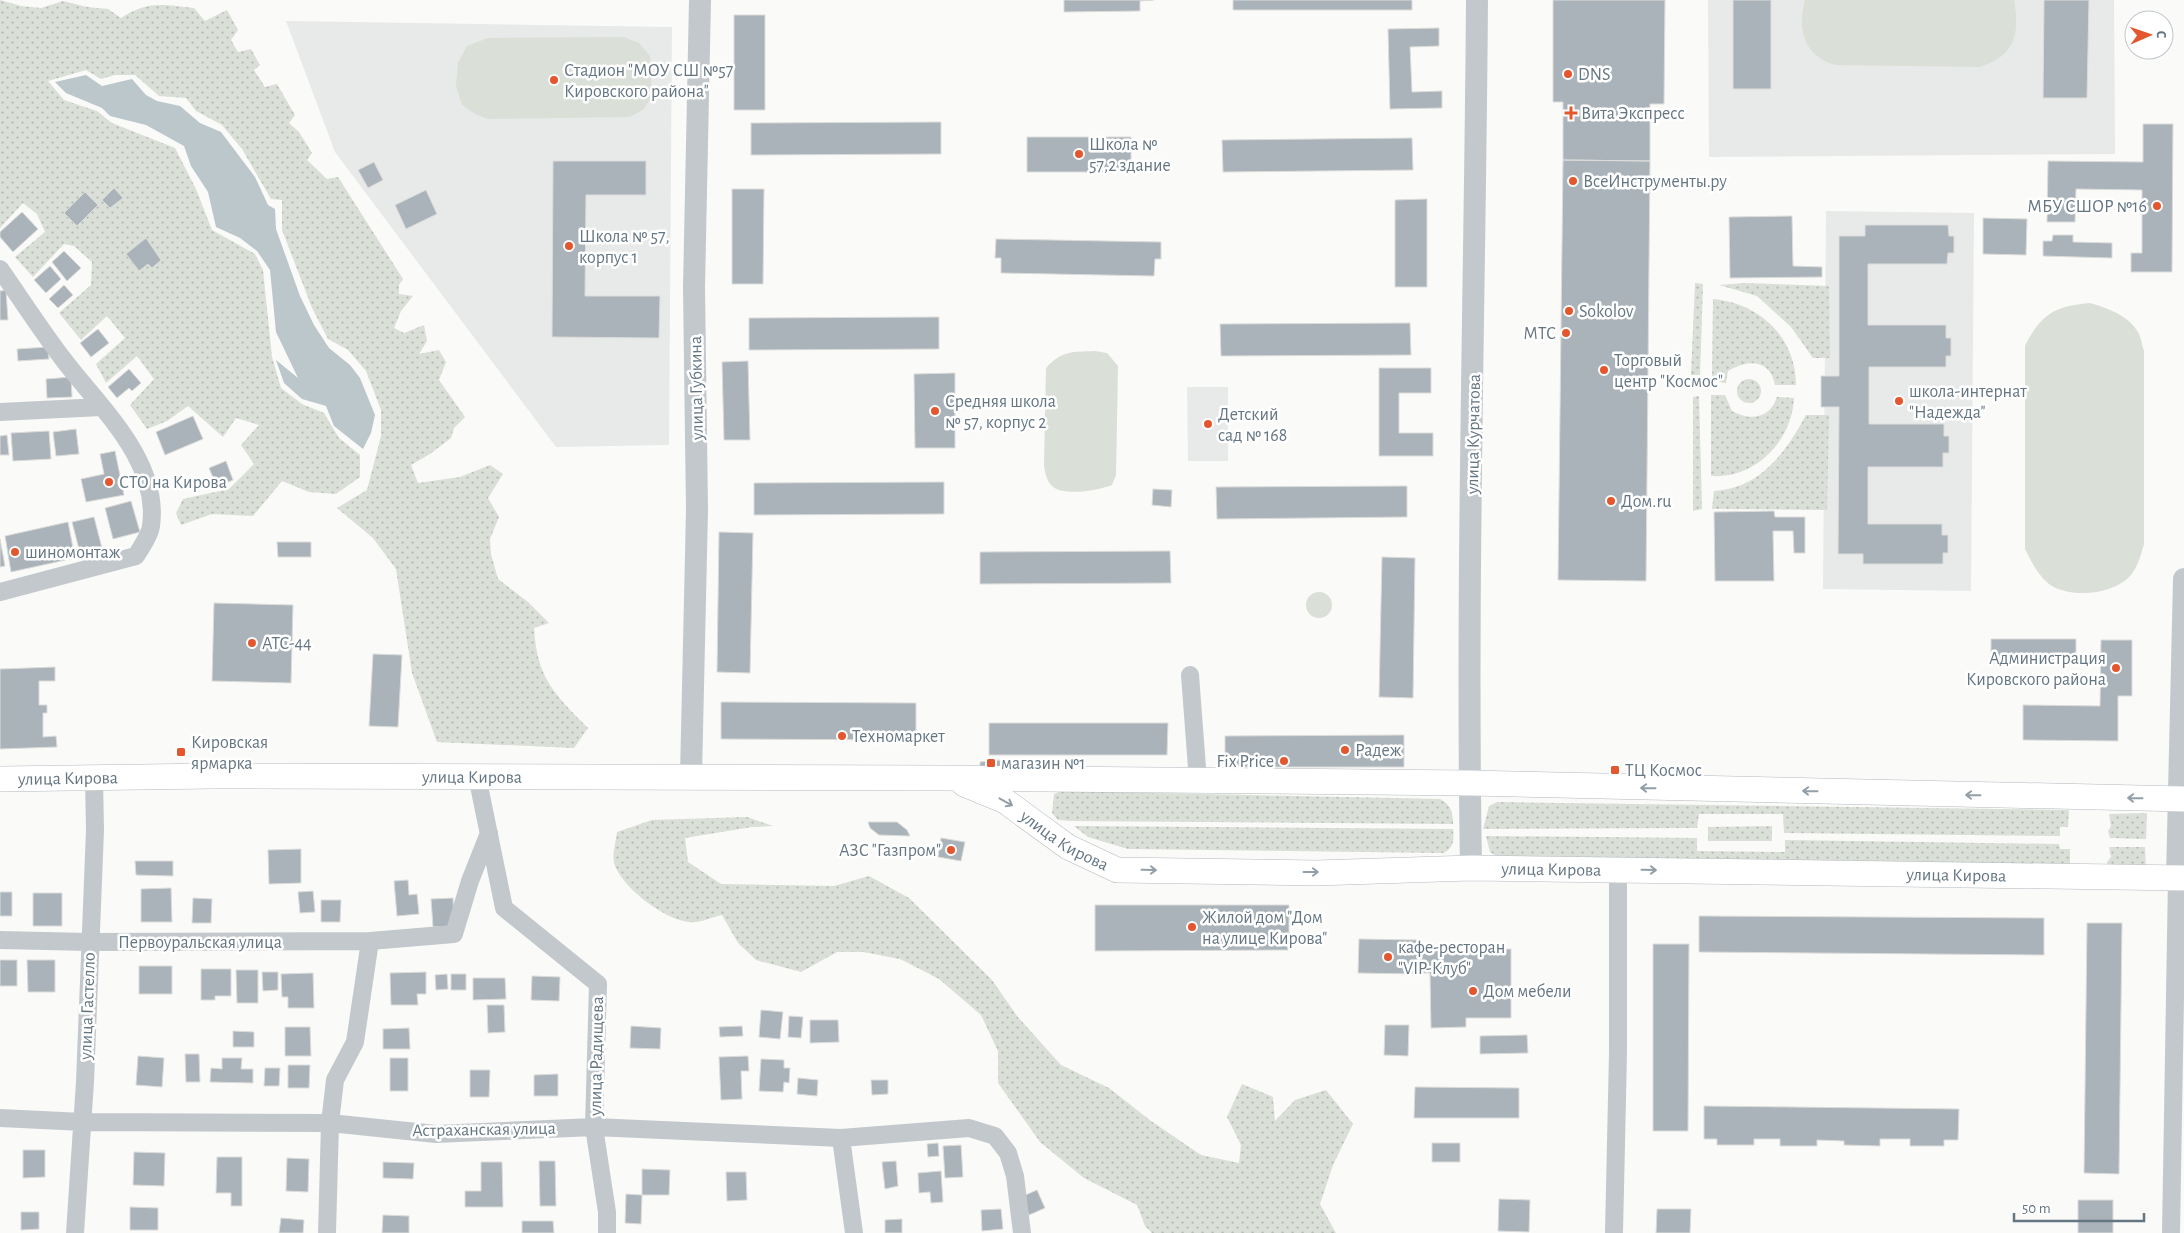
<svg xmlns="http://www.w3.org/2000/svg" width="2184" height="1233" font-family="'Alegreya Sans',sans-serif">
<style>
.built{fill:#e8e9e9}
.grass{fill:url(#grass-dots)}
.pitch{fill:#dadfd7}
.water{fill:#bbc7cb}
.building{fill:#aab3b9;stroke:#dcdcda}
.lines{fill:none;stroke-linecap:round;stroke-linejoin:round}
.secondary-casing{stroke:#b3babf;stroke-width:26}
.minor{stroke:#c3c8cc;stroke-width:18}
.tertiary{stroke:#c3c8cc;stroke-width:22}
.secondary{stroke:#fff;stroke-width:25}
.oneway{stroke:#939fa8}
.poi-dot{fill:#e4572e;stroke:#fff;stroke-width:2}
.labels{text-anchor:middle;stroke-width:5;stroke-linejoin:round;paint-order:stroke}
.poi-label{font-size:18px;fill:#657683;stroke:#fff;text-anchor:start}
.street-label{font-size:18px;fill:#657683;stroke:#fff}
</style>
<defs>
<pattern id="grass-dots" width="8" height="8" patternUnits="userSpaceOnUse" patternTransform="scale(1.25)"><rect width="8" height="8" fill="#dadfd7"/><path d="M2 2h.1M6 6h.1" fill="none" stroke="#b4b9b4" stroke-width="1.8" stroke-linecap="round"/></pattern>
</defs>
<rect width="100%" height="100%" fill="#fafaf8"/>
<!-- built -->
<path class="built" d="M1708 0H2114L2115 154 1709 157Z
M286 21 672 27 669 445 556 447 335 152Z
M1826 211 1974 213 1971 591 1823 589Z
M1187 387H1228V461H1188Z"/>
<!-- grass -->
<path class="grass" d="M0 0 21 6 41 8 63 1 87 7 108 9 121 18C148 0 164 5 194 8L205 21 227 10 238 30 231 40 238 52 251 49 260 65 254 70 265 87 277 84 295 115 289 123 299 132 312 153 307 160 327 179 338 177 403 279 399 285V294L413 296 401 311 394 328 404 333 424 325 427 341 419 354 439 350 446 362 439 380 465 417 454 428 451 438 430 454 411 465 418 483 460 477 490 465 503 474 488 498 499 517 490 539 491 554 498 579 528 602 549 623 534 628C537 678 554 694 588 728L574 748 437 742 412 673 396 569 373 538 337 508 367 490 381 436V410L366 371 348 350 328 339 312 308 282 230V200L271 199 242 149 222 125 196 111 186 98 159 96 135 75H115L101 79 86 70 48 81 64 100 97 111 112 123 175 148 196 189 212 230 255 254 263 270 272 357 281 388 302 404 324 413 339 438 360 455V477L336 494 309 492 282 481 253 516 212 514 181 525 176 513 183 499 229 489 254 464 241 445 259 425 236 418 223 437 188 406 167 421 147 429 130 405 154 379 137 356 106 383 96 364 125 338 107 316 81 340 59 313 91 285 92 262 74 246 64 244 33 277 15 257 45 232 37 214 23 203 0 228Z
M1695 283 1703 284 1700 375H1691Z
M1745 283 1829 286 1830 358H1813L1791 327 1757 296 1719 285Z
M1713 299C1759 303 1796 337 1796 385H1775C1770 359 1748 359 1728 371L1726 383 1712 380Z
M1737 391a12 12 0 1 1 24 0a12 12 0 1 1-24 0Z
M1711 395H1725L1732 411C1750 421 1770 419 1777 397L1794 398C1792 441 1755 479 1711 476Z
M1699 396 1702 509 1693 511V397Z
M1806 415H1829L1827 510 1712 509 1714 491C1760 489 1786 452 1806 415Z
M1061 791 1440 799C1451 805 1453 812 1453 824L1071 821 1058 820 1052 813 1054 794Z
M1497 802 2069 810 2068 827H2060V836L1784 833 1783 814H1699L1697 828 1483 829 1489 806Z
M2147 813 2146 839 2110 838 2108 831 2111 826 2109 814Z
M747 817 773 826 752 827 685 838 688 862 721 884 834 886 869 876 909 898 992 980 1017 1016 1061 1065 1109 1088 1151 1121 1201 1155 1239 1163 1241 1145 1227 1117 1242 1084 1273 1097 1275 1121 1295 1100 1326 1090 1353 1124 1333 1165 1320 1204 1336 1233H1152L1145 1226 1137 1205 1084 1178 1040 1142 998 1083V1051L981 1015 939 979 900 959 863 952H837L801 972 756 960 738 943 722 915C712 917 698 924 688 922 664 919 621 887 614 863 612 855 616 841 617 832L652 820Z
M1074 826 1453 829C1454 840 1454 848 1443 853L1128 849 1088 837Z
M1772 826V841H1708V827Z
M1486 836 1697 838V851L1785 852V840L2059 844 2060 849H2070V870L1498 857 1490 852Z
M2109 847H2145L2146 871H2107V862L2111 857Z"/>
<!-- pitch -->
<path class="pitch" d="M1805 0H2014C2020 35 2015 55 1980 67L1836 65C1804 57 1797 29 1805 0Z
M624 37 639 43 650 56 652 96 644 109 630 117 488 119 475 114 462 105 456 86 458 63 467 46 488 38Z
M2090 303C2107 308 2128 315 2138 332 2141 337 2142 345 2144 351V544C2141 555 2138 566 2131 575 2114 595 2069 599 2049 584 2038 575 2031 561 2025 549V346C2041 314 2055 306 2090 303Z
M1095 351 1107 353 1118 366 1116 475 1112 485C1100 490 1063 497 1052 486 1046 480 1045 472 1044 465L1046 368C1062 350 1073 352 1095 351Z
M1306 605a13 13 0 1 1 26 0a13 13 0 1 1-26 0Z"/>
<!-- water -->
<path class="water" d="M86 75 102 86 132 79 146 95 157 101 180 106 200 123 221 132 255 177 268 205 275 209 276 229 300 296 314 325 329 348 350 365 360 378 375 415 371 433 363 449 334 426 326 406 302 399 284 383 276 360 298 378 276 332 270 270 257 251 240 238 216 227 208 192 191 166 184 146 146 125 110 116 102 108 66 93 55 82Z"/>
<!-- building -->
<path class="building" d="M1064 0H1154L1140 1V11L1064 12Z
M1233 0H1412V10H1233Z
M1553 0H1665L1664 104H1650V161L1563 160V102H1553Z
M1733 0H1771V89H1733Z
M2044 0H2089L2087 98H2043Z
M734 15H765V110H734Z
M1439 28V46L1410 47 1412 92 1442 91V108L1390 109 1388 29Z
M941 122V154L751 155V123Z
M2143 124H2173L2172 272H2131V253H2142V190L2076 189 2075 222H2047L2048 161 2143 162Z
M1027 137H1131V172H1027Z
M1412 138 1413 170 1223 172 1222 140Z
M1563 160 1650 161 1646 581 1558 580Z
M553 161H646V195H586L585 296H660L659 338 552 337Z
M374 162 383 180 368 188 358 170Z
M114 188 123 198 110 208 102 200Z
M732 189H764L763 284H732Z
M426 190 437 214 406 229 395 205Z
M85 192 98 205 77 226 64 213Z
M1427 199V287H1395V200Z
M22 212 38 229 13 252 0 237V232Z
M1792 216 1793 266 1822 267V277L1730 278 1729 217Z
M1983 218 2027 219 2026 255 1983 254Z
M1865 225H1948L1949 236H1954V253H1948L1947 264H1868V325H1946V338H1951V356H1946V367H1869V424H1944V436H1949V453H1943V467H1868V524H1942V535H1948V553H1943V564H1863V554H1838L1839 407H1821V376H1839V236H1865Z
M2053 235H2073V242L2112 243V258L2043 256V241H2052Z
M146 238 161 260 152 268 148 264 139 271 126 254Z
M996 239 1161 242V259H1155L1154 276 1001 273V258H995Z
M64 251 81 268 67 281 52 262Z
M50 266 61 279 46 293 34 280Z
M64 285 73 295 58 308 49 299Z
M6 290 8 320H0V291Z
M939 317V349L749 350V318Z
M1410 323 1411 355 1221 356 1220 324Z
M98 329 109 343 91 357 80 343Z
M48 347 49 359 18 361 17 349Z
M748 361 750 440H724L722 362Z
M1379 368H1431V393H1399V433H1433V456H1379Z
M129 369 141 383 132 391 129 388 117 398 108 387Z
M955 373V448H915L914 374Z
M71 377 72 397 47 398 46 379Z
M193 416 203 439 165 455 156 432Z
M76 429 79 454 56 456 53 432Z
M49 431 51 459 13 461 11 433Z
M7 435 9 455H0V436Z
M115 451 124 495 86 502 81 479 104 474 100 454Z
M226 461 233 480 217 487 209 468Z
M944 482V514L754 515V483Z
M1407 486V517L1217 519 1216 487Z
M1153 489 1172 490 1171 507 1152 505Z
M131 501 140 532 113 539 105 508Z
M1774 511 1775 517H1805V553H1794L1793 531H1773L1774 581H1715L1714 512Z
M94 517 102 548 80 553 72 522Z
M68 522 75 558 11 572 5 536Z
M719 532 753 533 750 673 717 672Z
M0 539 5 566 0 567Z
M277 542H311V557H278Z
M1170 551 1171 583 980 584V552Z
M1382 557 1415 558 1413 698 1379 697Z
M214 603 293 605 291 683 212 681Z
M1991 639H2076V663H1991Z
M2101 640H2132V696H2118V741L2023 740V705L2100 706Z
M373 654 402 655 398 727 369 726Z
M55 667V681H39V705H47V713H43V737L56 736 57 747 0 749V669Z
M721 702 916 703V740L721 739Z
M989 723H1168L1167 755H989Z
M1404 735V767H1225V736Z
M1000 760 1001 770 980 771V762Z
M868 822H897L907 830 910 836 879 835 870 828Z
M941 838 965 842 961 861 938 857Z
M301 849V883L269 884 268 850Z
M135 861H173V876L136 875Z
M408 880 409 895 417 894 419 914 397 916 394 881Z
M171 888 172 922H141V889Z
M313 891 315 912 300 913 298 892Z
M0 892H12V916H0Z
M33 893H62V926H33Z
M193 898 212 899 211 923H192Z
M453 898 454 926 433 927 431 899Z
M321 900H341L340 922H321Z
M1095 905H1289V950L1095 951Z
M1699 916 2044 918V955L1699 952Z
M2087 923H2122L2119 1174 2084 1173Z
M1359 939 1418 940 1417 974 1358 973Z
M1653 944H1689L1688 1131H1653Z
M1511 949V1018H1466V1027L1431 1028 1430 973H1419V950Z
M0 960H17V986H0Z
M27 960H55V992H28Z
M139 966H172V994H139Z
M201 969H231V996H215V1000H201Z
M236 970H258V1003H237Z
M262 972H278V990L263 991Z
M426 972V994H417L418 1005H391L390 973Z
M313 973 314 1008H288V997H282L281 974Z
M447 974 448 989 436 990 435 975Z
M451 974H466V990H451Z
M532 976 560 977 559 1001 531 1000Z
M473 978H505L506 999 473 1000Z
M487 1005H504L505 1032 488 1033Z
M761 1010 783 1012 780 1039 759 1037Z
M789 1016 803 1017 801 1038 788 1037Z
M810 1020H838L839 1042 810 1043Z
M1385 1025H1409L1408 1056 1384 1055Z
M631 1026 661 1028 660 1049 630 1048Z
M742 1026 743 1036 720 1037 719 1027Z
M285 1027H310L311 1056H285Z
M409 1028 410 1049H383V1029Z
M233 1031 254 1032V1047H233Z
M1527 1035 1528 1053 1480 1054V1036Z
M185 1054H199L200 1082H186Z
M138 1056 164 1058 162 1087 136 1085Z
M748 1056 749 1071H741L742 1099 721 1100 719 1057Z
M222 1058H242L241 1069H253V1083L210 1082 211 1068 222 1069Z
M390 1058H408V1091H390Z
M761 1059 784 1060V1068H790L789 1083 784 1082 783 1092 759 1091Z
M288 1065H310L309 1088H288Z
M265 1068H280L279 1086H264Z
M470 1070H490L489 1097H470Z
M558 1074V1096H534V1075Z
M798 1078 818 1080 817 1096 797 1094Z
M871 1080H888V1094L872 1095Z
M1415 1087 1519 1088V1118H1414Z
M1704 1106 1959 1109 1958 1140H1944V1146H1910V1139H1880V1146L1844 1145V1141L1817 1140V1146H1780V1139H1754V1145H1717V1139H1704Z
M938 1143 939 1156 928 1157 927 1144Z
M1432 1143H1460V1162H1432Z
M961 1145 963 1177 945 1178 943 1146Z
M23 1150H45V1177L23 1178Z
M134 1152 165 1153 164 1186 133 1185Z
M217 1157H242V1206H231V1193H216Z
M287 1158 309 1159 308 1192 286 1191Z
M539 1161H555L556 1206H540Z
M896 1161 898 1186 885 1189 882 1162Z
M383 1162 414 1163 413 1179 383 1178Z
M481 1162H502L503 1207H465V1191H481Z
M642 1169 670 1170 669 1195H642Z
M941 1171 943 1202 931 1203 930 1192 919 1193 918 1173Z
M726 1172H746L747 1200 727 1201Z
M1037 1190 1045 1208 1029 1215 1021 1197Z
M626 1194 642 1195 641 1224 625 1223Z
M1499 1199 1530 1200 1529 1232 1498 1231Z
M2078 1200H2113V1233H2078Z
M130 1207 158 1208V1230H130Z
M1001 1209 1003 1229 982 1231 981 1210Z
M1657 1209H1691L1690 1233H1656Z
M21 1212H39V1229L21 1230Z
M383 1215 409 1216V1233H382Z
M281 1218 304 1220 303 1233H279Z
M902 1219V1233H885V1220Z
M522 1221H553L554 1233H522Z"/>
<g class="lines">
<!-- secondary casing -->
<g class="secondary-casing">
<g id="secondary">
<path id="s1" d="M0 779 212 776 945 778 1470 783 2184 799"/>
<path id="s2" d="M964 784 1005 801 1068 847 1117 870 1316 873 1471 868 2184 878"/>
</g>
</g>
<!-- minor -->
<path class="minor" d="M0 269C21 299 41 330 63 359 99 407 160 460 151 526 150 536 141 547 136 556L0 592
M0 412 101 407
M1190 675 1198 781
M477 776 504 908 598 984 594 1127 607 1212V1233
M0 940 89 942 370 941
M0 1118 83 1122 330 1123 436 1134 594 1127 841 1138 969 1128 995 1136 1008 1153 1015 1176 1022 1233
M841 1138 854 1233
M75 1233 85 1082 95 830 94 779
M327 1233 330 1123 335 1080 355 1042 370 941 454 934 470 881 489 833
M1614 1233 1618 1053V869
M2171 1233 2177 878"/>
<!-- tertiary -->
<path class="tertiary" d="M691 776 697 510 694 287 700 0
M1471 868C1466 579 1475 289 1477 0
M2177 878 2184 579"/>
<!-- secondary -->
<use href="#secondary" class="secondary"/>
</g>
<!-- one-way arrows -->
<defs><path id="oneway-shaft" d="M-6 0H5M1.5-3L5.5 0L1.5 3" fill="none" stroke-width="1.6" stroke-linecap="round" stroke-linejoin="round" transform="scale(1.25)"/></defs>
<g class="oneway">
<use href="#oneway-shaft" transform="translate(1648 788) rotate(-179)"/>
<use href="#oneway-shaft" transform="translate(1810 791) rotate(-179)"/>
<use href="#oneway-shaft" transform="translate(1973 795) rotate(-179)"/>
<use href="#oneway-shaft" transform="translate(2135 798) rotate(-179)"/>
<use href="#oneway-shaft" transform="translate(1006 802) rotate(29)"/>
<use href="#oneway-shaft" transform="translate(1149 870) rotate(1)"/>
<use href="#oneway-shaft" transform="translate(1649 870) rotate(1)"/>
<use href="#oneway-shaft" transform="translate(1311 872)"/>
</g>
<!-- markers -->
<g class="poi-dot">
<circle cx="1568" cy="74" r="5"/>
<circle cx="554" cy="80" r="5"/>
<path d="M1568.5 105.5h5v5h5v5h-5v5h-5v-5h-5v-5h5z"/>
<circle cx="1079" cy="154" r="5"/>
<circle cx="1573" cy="181" r="5"/>
<circle cx="2157" cy="206" r="5"/>
<circle cx="569" cy="246" r="5"/>
<circle cx="1569" cy="311" r="5"/>
<circle cx="1566" cy="333" r="5"/>
<circle cx="1604" cy="370" r="5"/>
<circle cx="1899" cy="401" r="5"/>
<circle cx="935" cy="411" r="5"/>
<circle cx="1208" cy="424" r="5"/>
<circle cx="109" cy="482" r="5"/>
<circle cx="1611" cy="501" r="5"/>
<circle cx="15" cy="552" r="5"/>
<circle cx="252" cy="643" r="5"/>
<circle cx="2116" cy="668" r="5"/>
<circle cx="842" cy="736" r="5"/>
<circle cx="1345" cy="750" r="5"/>
<rect x="176" y="747" width="10" height="10" rx="2.5"/>
<circle cx="1284" cy="761" r="5"/>
<rect x="986" y="758" width="10" height="10" rx="2.5"/>
<rect x="1610" y="765" width="10" height="10" rx="2.5"/>
<circle cx="951" cy="850" r="5"/>
<circle cx="1192" cy="927" r="5"/>
<circle cx="1388" cy="957" r="5"/>
<circle cx="1473" cy="991" r="5"/>
</g>
<g class="labels">
<!-- poi labels -->
<g class="poi-label">
<text x="564" y="76">Стадион "МОУ СШ №57<tspan x="564" dy="21">Кировского района"</tspan></text>
<text x="1578" y="80">DNS</text>
<text x="1581" y="119">Вита Экспресс</text>
<text x="1089" y="150">Школа №<tspan x="1089" dy="21">57,2 здание</tspan></text>
<text x="1583" y="187">ВсеИнструменты.ру</text>
<text x="2147" y="212" text-anchor="end">МБУ СШОР №16</text>
<text x="579" y="242">Школа № 57,<tspan x="579" dy="21">корпус 1</tspan></text>
<text x="1579" y="317">Sokolov</text>
<text x="1556" y="339" text-anchor="end">МТС</text>
<text x="1614" y="366">Торговый<tspan x="1614" dy="21">центр "Космос"</tspan></text>
<text x="1909" y="397">школа-интернат<tspan x="1909" dy="21">"Надежда"</tspan></text>
<text x="945" y="407">Средняя школа<tspan x="945" dy="21">№ 57, корпус 2</tspan></text>
<text x="1218" y="420">Детский<tspan x="1218" dy="21">сад № 168</tspan></text>
<text x="119" y="488">СТО на Кирова</text>
<text x="1621" y="507">Дом.ru</text>
<text x="25" y="558">шиномонтаж</text>
<text x="262" y="649">АТС-44</text>
<text x="2106" y="664" text-anchor="end">Администрация<tspan x="2106" dy="21">Кировского района</tspan></text>
<text x="852" y="742">Техномаркет</text>
<text x="191" y="748">Кировская<tspan x="191" dy="21">ярмарка</tspan></text>
<text x="1355" y="756">Радеж</text>
<text x="1274" y="767" text-anchor="end">Fix Price</text>
<text x="1001" y="769">магазин №1</text>
<text x="1625" y="776">ТЦ Космос</text>
<text x="941" y="856" text-anchor="end">АЗС "Газпром"</text>
<text x="1202" y="923">Жилой дом "Дом<tspan x="1202" dy="21">на улице Кирова"</tspan></text>
<text x="1398" y="953">кафе-ресторан<tspan x="1398" dy="21">"VIP-Клуб"</tspan></text>
<text x="1483" y="997">Дом мебели</text>
</g>
<!-- street labels -->
<g class="street-label">
<text transform="translate(696 388) rotate(-91)" y="6">улица Губкина</text>
<text transform="translate(1473 434) rotate(-89)" y="6">улица Курчатова</text>
<text dy="6" stroke="none"><textPath href="#s1" startOffset="472">улица Кирова</textPath></text>
<text dy="6" stroke="none"><textPath href="#s1" startOffset="68">улица Кирова</textPath></text>
<text dy="6" stroke="none"><textPath href="#s2" startOffset="116">улица Кирова</textPath></text>
<text dy="6" stroke="none"><textPath href="#s2" startOffset="611">улица Кирова</textPath></text>
<text dy="6" stroke="none"><textPath href="#s2" startOffset="1016">улица Кирова</textPath></text>
<text x="200" y="948">Первоуральская улица</text>
<text transform="translate(87 1006) rotate(-88)" y="6">улица Гастелло</text>
<text transform="translate(596 1056) rotate(-89)" y="6">улица Радищева</text>
<text transform="translate(484 1129) rotate(-1)" y="6">Астраханская улица</text>
</g>
</g>
<!-- north arrow -->
<g transform="translate(2149 35) rotate(88)"><circle r="24" fill="#ffffff" stroke="#c1c8cd"/>
<path d="M0-4L9 19L0 12L-9 19Z" fill="#e4572e"/>
<text y="-8" font-size="14" font-weight="bold" text-anchor="middle" fill="#657683">С</text>
</g>
<!-- scale -->
<path d="M2014 1213v8h130v-8" fill="none" stroke="#657683" stroke-width="2.5"/>
<text x="2022" y="1213" font-size="15" fill="#657683" stroke="#ffffff" stroke-width="4" paint-order="stroke">50 m</text>
</svg>
